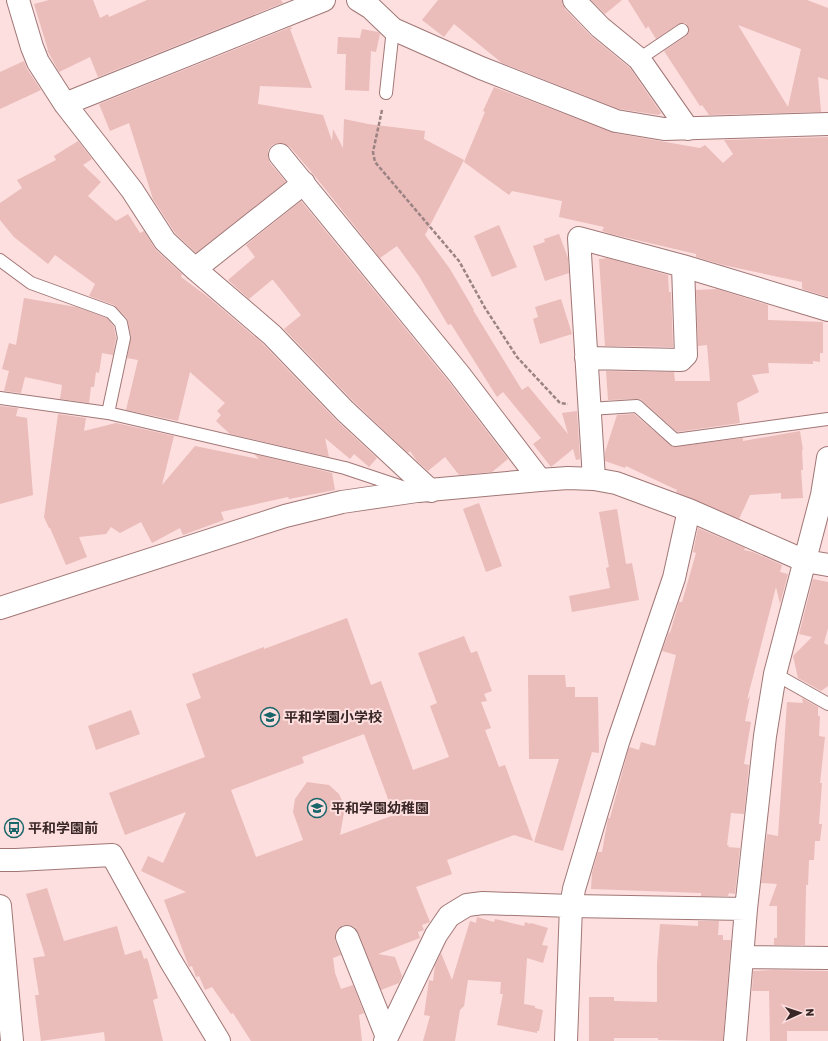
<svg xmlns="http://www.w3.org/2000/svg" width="828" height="1041" font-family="Rubik,'Noto Sans JP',sans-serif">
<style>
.building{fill:#eabcba;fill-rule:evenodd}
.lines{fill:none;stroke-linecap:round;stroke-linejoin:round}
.service-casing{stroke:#a17776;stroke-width:14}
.minor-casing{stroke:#a17776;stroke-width:24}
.tertiary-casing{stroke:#a17776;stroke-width:24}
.path{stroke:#9a8382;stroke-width:2.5;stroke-dasharray:4 2;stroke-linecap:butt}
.service{stroke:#fff;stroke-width:12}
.minor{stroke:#fff;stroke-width:22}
.tertiary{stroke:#fff;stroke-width:22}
.labels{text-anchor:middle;stroke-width:4;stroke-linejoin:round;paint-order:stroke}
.poi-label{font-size:14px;font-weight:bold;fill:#382726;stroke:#fcdfde;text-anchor:start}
</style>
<rect width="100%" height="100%" fill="#fcdfde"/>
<!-- building -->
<path class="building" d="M49 0H93L100 18 108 14 109 17 147 0H281L283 3 98 77 90 57 59 72 47 50H48L34 4Z
M438 0H562V3L565 9 591 36 630 68 661 113 659 115 619 109 502 63 454 24 444 37 422 20Z
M591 0H622L605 14Z
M628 0H807L828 8V80L818 77 821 112 709 115 702 105 700 106 664 51 686 36 689 30 688 26 685 23 678 24 656 39 648 26 646 29ZM738 25 801 49 788 107Z
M291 27 292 29H290L312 88 260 86 258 104 323 115 332 141 333 129 343 148 344 119 368 124 425 131 424 139 464 160 425 235 450 269 474 310H473L522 390 528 386 568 434 562 413 577 411 580 459 576 460 573 449 551 467 533 444 541 438 508 398 503 392 497 397 451 324 448 325 419 276 397 246 380 258 314 175 290 147 285 144 278 143 272 145 268 150V157L270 163 286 182 196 253 175 233 153 199 129 123 110 131 99 104Z
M362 29 378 32 380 34 376 52 371 51 369 91 345 90 346 54H337L338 37 360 38Z
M24 61 27 69 41 90 0 109V72Z
M494 87 614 133 700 148 705 145 723 163 733 154 724 140 828 137V297L802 289V282L723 265 696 257V254L611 234 602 231 604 227 559 217 562 201 512 191 509 195 464 162 485 112 483 111Z
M78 141 92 159 83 165 101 182 88 196 116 221 128 214 140 233 144 231 156 250 182 274 181 277 208 297 263 344 336 420 377 458 369 467 354 454 350 459 325 438 329 457 230 434 216 421 221 415 217 411 225 403 190 372 178 421 126 410 138 360 127 358 131 337 127 318 114 305 89 296 95 284 55 255 48 264 14 237 0 220V203L22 188 17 180 56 160 54 156Z
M301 201 449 382 508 459 492 472 459 475 445 457 428 471 417 461 410 451 408 453 354 402 284 329 301 315 273 280H272L249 299 228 280 255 257 246 245Z
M499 225 517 267 492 277 474 236Z
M559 234 568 258 569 273 545 281 533 246 545 242 544 239Z
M607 258 668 275 669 292H671L673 347 605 346 599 259Z
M717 289 768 305V320L823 322V353H820V362L813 361V364L768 363 769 373 752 375 759 392 737 403 740 423 677 432 640 399 608 400 606 371 674 372 675 381H710L707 345 698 346 696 290Z
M24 298 76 307 107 318 114 327 116 338 113 355 102 353 99 373 96 372 94 387H91L89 403 60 399 62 385 25 377 21 393 4 391 9 371 2 369 9 343 16 345Z
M561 299 572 334 540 344 533 319 538 317 535 307Z
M0 406 18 408 16 416 27 418 33 495 0 504Z
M58 414 86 418 84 431 116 423 174 436 162 485 195 446 259 459 254 454 332 473 335 490 289 499 288 497 221 512 224 520 183 535 180 528 152 543 141 522 120 533 111 527 106 534 79 537 87 557 66 565 50 528H49L44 517Z
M634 414 673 447 743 438V441L800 431 803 450H802L803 470H801L803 498 781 499V493L750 495 739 519 676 492 677 490 626 466 625 468 605 461V452L617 415Z
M479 503 502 566 486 572 463 509Z
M617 509 626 564 632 563 639 600 572 612 569 596 610 588 606 568 609 567 599 512Z
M698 528 745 548 744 550 753 552 782 565 780 572 788 574 780 604 776 587 747 700 750 696 745 721 751 722 744 764 749 765 744 814 731 813 727 845H729L728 847 740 848 735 894 729 893 728 896H701V893L591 889 592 873 598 852H602L608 818H610L629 747 639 750 641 742 655 746 676 655 662 651 669 632 670 633 679 602H682L696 553 693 552Z
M813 579 828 582V628L824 643 828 645V686L821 691 798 678 793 656 812 637 799 634Z
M347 618 371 685 381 681 413 770 449 757 430 706 437 703 418 653 464 636 471 653 477 651 492 691 484 694 487 701 481 702 491 728 485 730 499 767 505 765 533 841 514 835 447 860 452 874 416 887 430 922 422 925 424 930 418 932 420 938 378 954 395 957 402 976 399 983 381 990 358 932 355 927 349 925H343L337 929 335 935V941L341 955 333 958 335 973 341 989 353 985 364 1013 359 1015 362 1041H251L233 1013 231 1014 212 987 205 990 199 976 196 977 192 966 189 967 164 900 186 892 141 871 148 856 163 863 186 812 125 835 109 793 205 757 186 704 201 698 192 674 264 647V649ZM364 734 394 815 340 835 345 807 339 794 329 785 307 782 295 799 293 812 303 840 256 857 231 790 304 763 302 757Z
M528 675H565L566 687H575V697H598L599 753 592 752 563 851 534 842 559 759H529Z
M802 698 818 707V716H820L819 736 825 737 820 783H822L819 824H822L820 841H815L814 860H809L808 885H806L805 945H774V938H777V906H769L777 884 761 883 767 834 778 836 787 702 803 703Z
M131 710 140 734 96 750 88 726Z
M47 888 64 941 117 926 125 955 141 950 144 959 147 958 149 964 158 998 153 1000 163 1041H105L104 1032 41 1041 35 995H39L33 958 45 956 26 894Z
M477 917 494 922 495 919 524 926 525 922 530 924 531 923 548 928 542 945 548 946 543 963 527 958 524 1004 535 1006V1008L543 1010 539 1031H537V1033L497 1025 503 994H500L501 982 468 980 464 1006 460 1010 455 1041H423L430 1016 424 1015 429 980 433 981 435 965 441 953 452 980 470 921 476 923Z
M698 921H719L718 935H723V940H731L723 1041 658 1040V1038H614V1041H589V997H614V1001L657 1002V964L660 924 698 926Z
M773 970 828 971V1031H787V1041H770L769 991H752L753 971Z"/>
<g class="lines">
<!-- service casing -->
<g class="service-casing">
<path id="service" d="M639 59 682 30
M386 93 393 29
M0 260 31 283 111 312 121 323 124 338 108 413
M0 398 108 413 345 468 408 489
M589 409 637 406 675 440 828 419
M775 674 828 704"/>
</g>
<!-- minor casing -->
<g class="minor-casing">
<path id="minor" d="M18 0 32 47 38 62 65 104 132 190 165 241 195 269 272 335 345 411 431 491
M358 0 371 8 393 29 481 68 616 121 664 129 828 124
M574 0 600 27 639 59 688 129
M65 104 324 0
M280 155 459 374 540 480
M195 269 304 183
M586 358 681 360 686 355 683 266
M594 479 579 238 683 266 828 310
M418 491 540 480 568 478 594 479 616 483 689 510 805 561 828 565
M347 937 387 1037
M742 957 828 958
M385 1041 436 935 449 916 467 905 483 903 571 906 746 909
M566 1041 571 906 574 889 618 742 674 578 689 510
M735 1041 746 909 765 736 775 674 822 495 828 458"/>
</g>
<!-- tertiary casing -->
<g class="tertiary-casing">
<path id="tertiary" d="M0 608 285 516 342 502 417 491
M0 860H16L112 855 170 960 219 1041
M0 906 12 1041"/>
</g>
<!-- path -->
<path class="path" d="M382 110 373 152 375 162 459 261 485 308 517 357 560 403 568 404"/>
<!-- service -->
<use href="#service" class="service"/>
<!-- minor -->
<use href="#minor" class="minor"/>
<!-- tertiary -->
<use href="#tertiary" class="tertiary"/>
</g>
<!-- icons -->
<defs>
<g id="school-ring" transform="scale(1)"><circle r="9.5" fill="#fcdfde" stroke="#18666a" stroke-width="1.5"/><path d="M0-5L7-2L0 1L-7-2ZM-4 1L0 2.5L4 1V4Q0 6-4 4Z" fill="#18666a"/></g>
<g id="bus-ring" transform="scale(1)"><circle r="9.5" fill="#fcdfde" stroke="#18666a" stroke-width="1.5"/><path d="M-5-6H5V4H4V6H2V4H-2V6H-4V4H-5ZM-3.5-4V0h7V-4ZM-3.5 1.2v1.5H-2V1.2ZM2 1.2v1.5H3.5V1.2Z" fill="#18666a"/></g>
</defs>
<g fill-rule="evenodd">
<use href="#school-ring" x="270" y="717"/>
<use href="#school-ring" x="317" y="808"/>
<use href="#bus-ring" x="14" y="828"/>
</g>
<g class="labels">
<!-- poi labels -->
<g class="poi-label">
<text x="284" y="722">平和学園小学校</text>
<text x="331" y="813">平和学園幼稚園</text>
<text x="28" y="833">平和学園前</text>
</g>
</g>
<!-- north arrow -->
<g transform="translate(800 1013) rotate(87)" stroke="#fcdfde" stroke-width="3" paint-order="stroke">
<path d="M0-3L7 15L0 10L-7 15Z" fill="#382726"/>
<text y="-6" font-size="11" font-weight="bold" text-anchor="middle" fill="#382726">N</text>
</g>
</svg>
